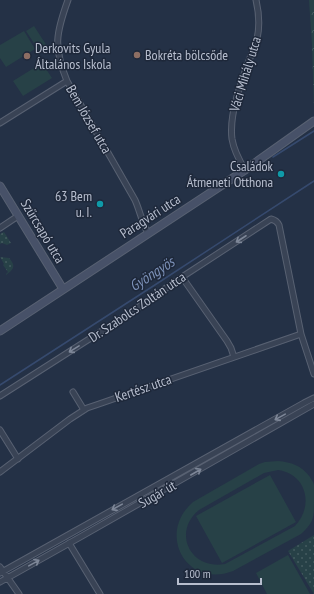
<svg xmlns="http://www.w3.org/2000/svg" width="314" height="594" font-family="'PT Sans Narrow',sans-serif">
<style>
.grass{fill:url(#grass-dots)}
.forest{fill:url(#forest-crowns)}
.garden{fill:#274147;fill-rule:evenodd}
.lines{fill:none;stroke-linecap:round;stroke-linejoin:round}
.stream{stroke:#364a6e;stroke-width:1.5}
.street-casing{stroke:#586172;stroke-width:7}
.secondary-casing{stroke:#586172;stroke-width:9}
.street{stroke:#394355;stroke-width:5}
.secondary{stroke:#475168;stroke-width:7}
.oneway{stroke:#7e8798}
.education-dot{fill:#8d6e63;stroke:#1e283a;stroke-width:1.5}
.culture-dot{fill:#0f9aa8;stroke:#1e283a;stroke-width:1.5}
.labels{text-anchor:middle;stroke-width:3;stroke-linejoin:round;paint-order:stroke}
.poi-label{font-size:14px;fill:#b7bece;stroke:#1e283a;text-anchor:start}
.street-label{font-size:14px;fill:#b7bece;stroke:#1e283a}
.water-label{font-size:15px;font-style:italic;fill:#7c91b8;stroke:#1e283a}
</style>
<defs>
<pattern id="grass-dots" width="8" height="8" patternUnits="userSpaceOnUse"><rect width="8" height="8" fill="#274147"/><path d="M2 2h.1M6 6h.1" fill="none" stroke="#445b60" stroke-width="1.8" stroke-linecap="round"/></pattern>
<pattern id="forest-crowns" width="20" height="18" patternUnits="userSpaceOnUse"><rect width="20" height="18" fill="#274147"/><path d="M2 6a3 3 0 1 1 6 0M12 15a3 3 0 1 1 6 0" fill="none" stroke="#445b60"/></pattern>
</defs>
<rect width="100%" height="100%" fill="#243146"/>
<!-- grass -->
<path class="grass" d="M4 232 11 243 7 245 2 243 0 244V234Z
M0 257 9 258C16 266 14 269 6 275V274L8 272 3 265 4 264Z
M314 535V594L288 551Z"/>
<!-- forest -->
<path class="forest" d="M309 0H314V110L312 44Z"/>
<!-- garden -->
<path class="garden" d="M34 26 47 46 39 51 26 31Z
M24 31 35 49 6 67 0 58V45Z
M42 63 52 78 23 96 13 81Z
M278 461C291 462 302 466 310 477 311 480 314 482 314 485 314 490 314 496 314 501 314 518 314 522 301 534L233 571C187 589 156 534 193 502L259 464 265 462ZM278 470C307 474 314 506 295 526L225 564C190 570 172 532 199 510L264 473Z
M270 475 296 522 222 563 196 516Z
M288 555 310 594H267L256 573Z"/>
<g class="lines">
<!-- stream -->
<path class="stream" d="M273 157 314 131
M0 385 161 281 314 181"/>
<!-- street casing -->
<g class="street-casing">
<path id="street" d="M68 0C56 33 53 47 67 81L135 200C140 211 142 223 148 233
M0 123 67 81
M245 170C239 160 234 151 232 139 228 110 247 67 257 39 260 26 259 13 256 0
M0 228 18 216
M182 277 227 341 231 348 234 357
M73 392 84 410
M0 396 130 313 182 277 271 219C275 220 277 221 279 225L301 334 314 374
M0 430 18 459
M0 472 70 419 87 408 96 405 301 334
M69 543 100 594
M0 567 19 594
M0 573 304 403 314 398
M0 582 82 536 314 404"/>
</g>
<!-- secondary casing -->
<g class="secondary-casing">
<path id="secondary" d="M0 186 63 289
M0 331 245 170 314 121"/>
</g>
<!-- street -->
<use href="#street" class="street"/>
<!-- secondary -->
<use href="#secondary" class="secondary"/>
</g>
<!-- one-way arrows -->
<defs><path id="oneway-shaft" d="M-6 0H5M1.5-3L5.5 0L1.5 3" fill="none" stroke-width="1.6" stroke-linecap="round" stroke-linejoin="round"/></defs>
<g class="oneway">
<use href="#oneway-shaft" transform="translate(241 239) rotate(147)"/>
<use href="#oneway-shaft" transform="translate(74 349) rotate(148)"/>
<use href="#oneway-shaft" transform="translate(280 417) rotate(151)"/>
<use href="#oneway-shaft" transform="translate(196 472) rotate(-30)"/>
<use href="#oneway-shaft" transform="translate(117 507) rotate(151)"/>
<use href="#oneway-shaft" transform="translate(34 563) rotate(-29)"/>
</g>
<!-- markers -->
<g class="education-dot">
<circle cx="137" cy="55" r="4"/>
<circle cx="27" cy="56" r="4"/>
</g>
<g class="culture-dot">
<circle cx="281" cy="174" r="4"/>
<circle cx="100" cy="204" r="4"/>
</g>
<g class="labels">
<!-- poi labels -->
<g class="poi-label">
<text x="35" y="53">Derkovits Gyula<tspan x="35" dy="16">Általános Iskola</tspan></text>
<text x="145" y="60">Bokréta bölcsőde</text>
<text x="273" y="171" text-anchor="end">Családok<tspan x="273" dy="16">Átmeneti Otthona</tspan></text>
<text x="92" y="201" text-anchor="end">63 Bem<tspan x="92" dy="16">u. I.</tspan></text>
</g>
<!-- street labels -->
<g class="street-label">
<text transform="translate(245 74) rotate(-73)" y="5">Váci Mihály utca</text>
<text transform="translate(89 119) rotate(60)" y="5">Bem József utca</text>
<text transform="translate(150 216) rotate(-33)" y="5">Paragvári utca</text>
<text transform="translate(43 231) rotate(59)" y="5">Szűrcsapó utca</text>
<text transform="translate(137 307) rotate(-34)" y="5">Dr. Szabolcs Zoltán utca</text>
<text transform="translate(143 388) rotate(-19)" y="5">Kertész utca</text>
<text transform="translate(157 494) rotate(-30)" y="5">Sugár út</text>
</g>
<!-- water labels -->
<g class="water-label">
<text transform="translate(152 274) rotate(-33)" y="5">Gyöngyös</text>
</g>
</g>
<!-- scale -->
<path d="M178 578v6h83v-6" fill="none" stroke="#b7bece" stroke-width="2"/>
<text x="184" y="578" font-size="12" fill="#b7bece" stroke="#1e283a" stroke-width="3" paint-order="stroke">100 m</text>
</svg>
